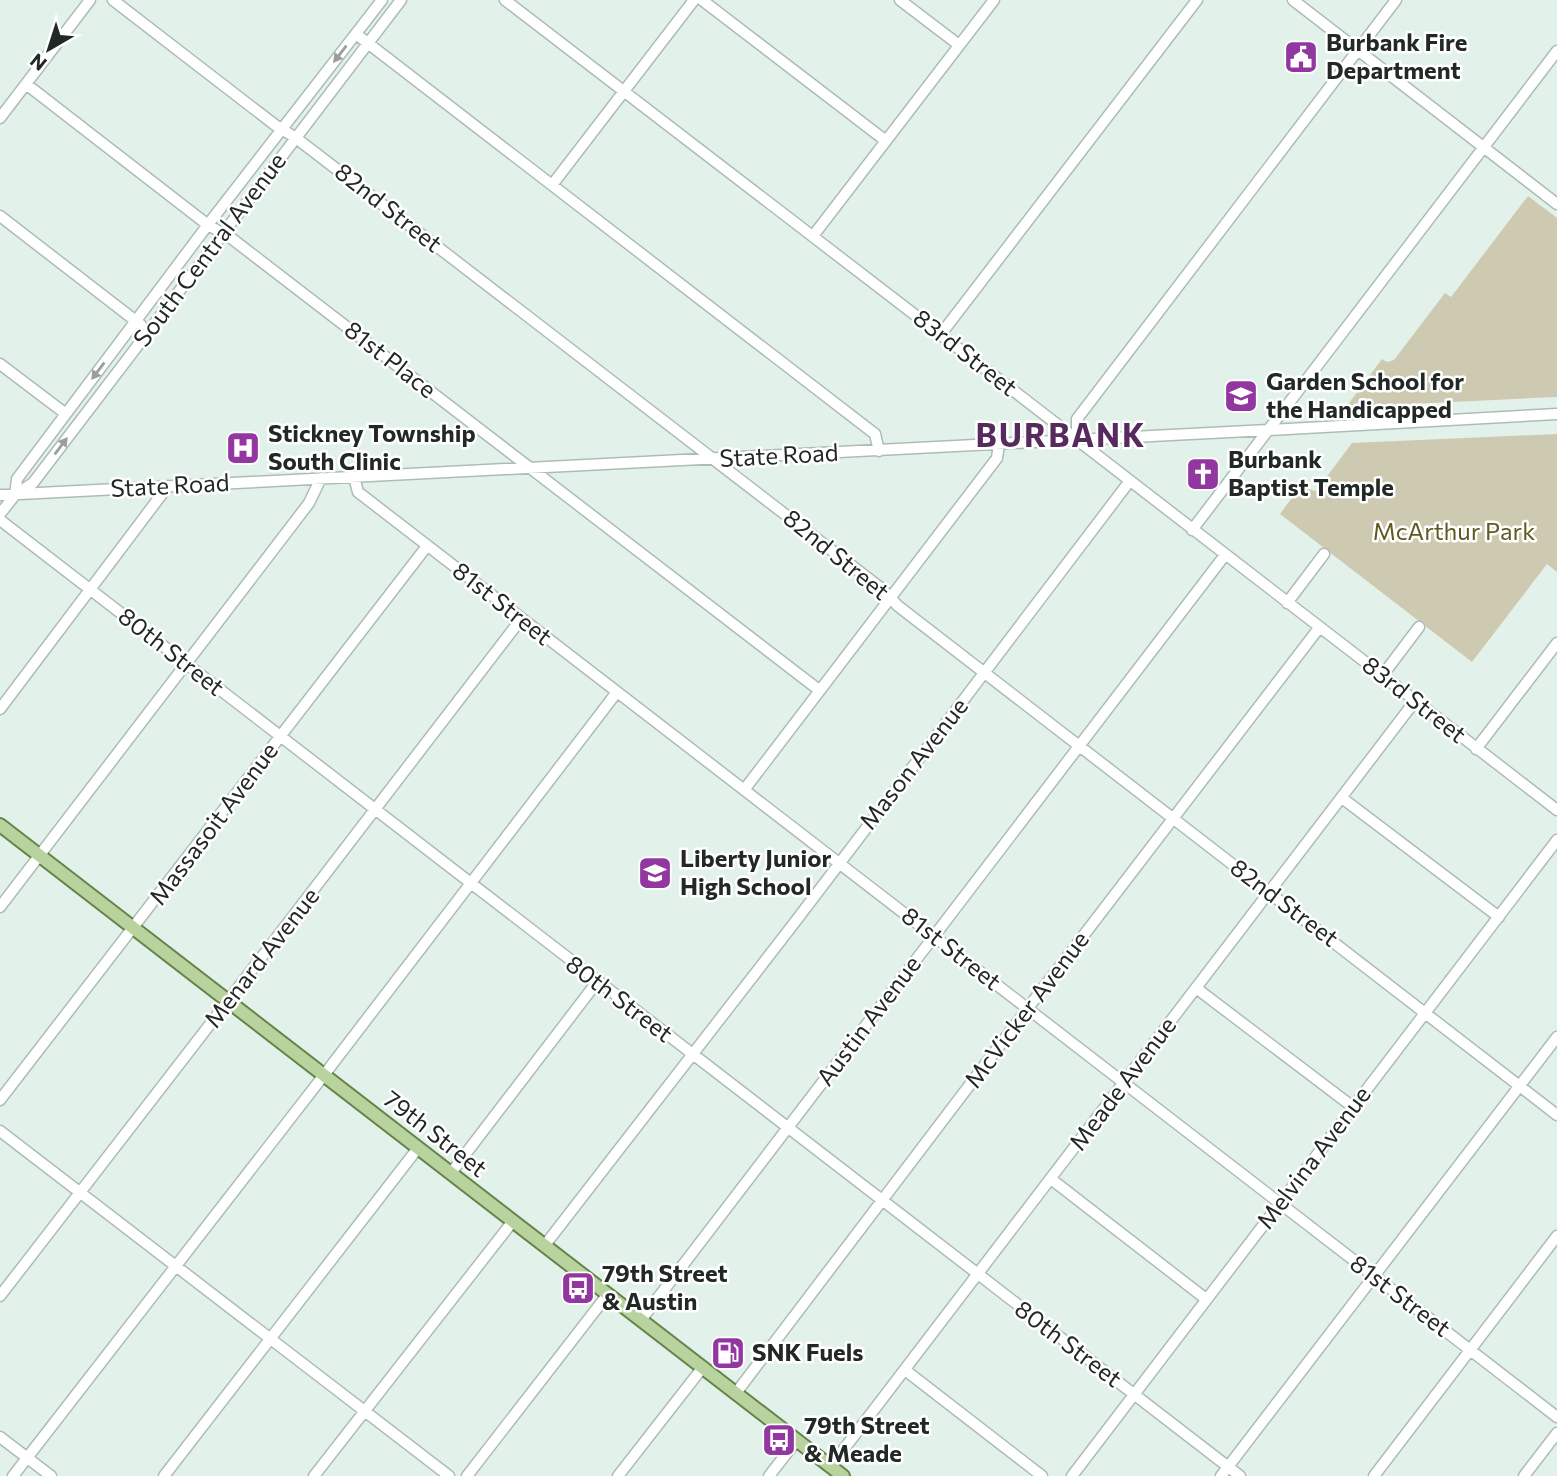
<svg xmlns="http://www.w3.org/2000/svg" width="1557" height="1476" font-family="Commissioner,sans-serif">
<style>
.green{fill:#cecab2}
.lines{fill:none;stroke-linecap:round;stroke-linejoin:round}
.minor-casing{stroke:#adbdb5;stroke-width:13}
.major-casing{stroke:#658449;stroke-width:16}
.minor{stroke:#fff;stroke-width:10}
.major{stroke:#b8d39e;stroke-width:12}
.oneway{fill:#9c9e9d}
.labels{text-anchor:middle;stroke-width:5;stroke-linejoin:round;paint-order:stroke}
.poi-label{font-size:24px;font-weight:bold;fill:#222825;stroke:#fff;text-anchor:start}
.street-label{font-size:24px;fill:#222825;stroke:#fff}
.park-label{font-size:24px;fill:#61571f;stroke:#fff}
.district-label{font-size:32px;font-weight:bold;letter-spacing:2px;fill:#572a5d;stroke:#fff}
</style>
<rect width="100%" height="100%" fill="#e2f2ea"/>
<!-- green -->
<path class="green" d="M1528 196 1557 218V397L1346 407 1382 359 1387 362 1394 360 1445 293 1451 297Z
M1557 434V572L1547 564 1472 662 1280 514 1300 487 1316 491 1352 443Z"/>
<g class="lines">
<!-- minor casing -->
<g class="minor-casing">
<path id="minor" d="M113 0 275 125 296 138 882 589 898 606 1557 1115
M505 0C857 268 1206 541 1557 810
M702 0 886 141
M900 0 959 45
M1293 0 1557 204
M356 34 875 434 879 451
M26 84 208 225 231 238 819 690
M0 118 90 0
M552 185 694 0
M0 216 141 325
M813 236 994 0
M941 334 1197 0
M0 364 66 414
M1077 439V419L1396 0
M354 477 358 492 1557 1417
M0 495 1268 430 1557 414
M15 495 17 479 210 222 382 0
M0 514 15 495 33 483 401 0
M0 520 1240 1476
M1192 530 1557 51
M1287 603 1324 554
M1382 676 1419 627
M0 709 168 486
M1476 749 1557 643
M744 790 997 458 999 444
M1342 798 1499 917
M0 907 309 503 321 478
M1196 988 1353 1107
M0 1100 427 546
M0 1131 449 1476
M451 1173 597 982
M1051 1179 1206 1299
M545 1245 795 922 1129 482
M0 1296 228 1001 521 619
M641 1320 1225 555
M905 1370 1042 1476
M736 1393 1028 1008 1319 628
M0 1437 51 1476
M831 1466 1415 701
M13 1476 324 1075 617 692
M164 1476 418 1148
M314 1476 513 1221
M467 1476 608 1294
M618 1476 703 1367
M769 1476 797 1440
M1072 1476 1557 840
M1221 1476 1557 1037
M1374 1476 1557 1236
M1524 1476 1557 1433"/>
</g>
<!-- major casing -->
<g class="major-casing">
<path id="major" d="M0 825 843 1476"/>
</g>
<!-- minor -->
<use href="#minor" class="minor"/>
<!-- major -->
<use href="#major" class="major"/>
</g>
<!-- one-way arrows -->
<defs><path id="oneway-solid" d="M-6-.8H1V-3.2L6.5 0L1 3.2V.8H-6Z" transform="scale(1.75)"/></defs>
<g class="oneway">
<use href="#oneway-solid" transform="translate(340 54) rotate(128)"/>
<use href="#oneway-solid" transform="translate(98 371) rotate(127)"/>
<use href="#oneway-solid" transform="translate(61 446) rotate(-53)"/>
</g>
<!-- icons -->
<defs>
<g id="civic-square" transform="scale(1.75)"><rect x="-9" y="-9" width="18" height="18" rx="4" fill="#9236a0" stroke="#fff"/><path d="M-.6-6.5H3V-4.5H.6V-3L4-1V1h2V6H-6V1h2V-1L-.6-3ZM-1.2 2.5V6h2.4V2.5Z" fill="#fff"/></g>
<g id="school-square" transform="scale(1.75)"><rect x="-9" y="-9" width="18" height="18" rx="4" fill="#9236a0" stroke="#fff"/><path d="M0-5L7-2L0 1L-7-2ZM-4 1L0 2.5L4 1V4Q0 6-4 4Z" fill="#fff"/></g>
<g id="hospital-square" transform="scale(1.75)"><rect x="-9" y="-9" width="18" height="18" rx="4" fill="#9236a0" stroke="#fff"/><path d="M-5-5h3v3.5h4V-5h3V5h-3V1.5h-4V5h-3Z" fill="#fff"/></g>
<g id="church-square" transform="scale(1.75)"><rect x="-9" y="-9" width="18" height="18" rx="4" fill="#9236a0" stroke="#fff"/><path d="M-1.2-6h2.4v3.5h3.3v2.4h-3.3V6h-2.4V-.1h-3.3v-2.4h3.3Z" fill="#fff"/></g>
<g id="bus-square" transform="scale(1.75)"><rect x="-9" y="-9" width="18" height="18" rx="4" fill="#9236a0" stroke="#fff"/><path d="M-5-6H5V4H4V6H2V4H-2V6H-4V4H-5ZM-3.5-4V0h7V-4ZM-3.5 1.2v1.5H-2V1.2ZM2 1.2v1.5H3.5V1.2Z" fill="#fff"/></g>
<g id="fuel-square" transform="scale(1.75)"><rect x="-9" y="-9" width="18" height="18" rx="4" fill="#9236a0" stroke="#fff"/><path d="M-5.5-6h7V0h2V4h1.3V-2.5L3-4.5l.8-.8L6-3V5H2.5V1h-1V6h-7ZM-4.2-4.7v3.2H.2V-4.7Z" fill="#fff"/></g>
</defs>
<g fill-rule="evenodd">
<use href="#civic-square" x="1301" y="57"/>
<use href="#school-square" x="1241" y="396"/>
<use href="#hospital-square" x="243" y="448"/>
<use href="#church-square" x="1203" y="474"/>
<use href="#school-square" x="655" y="873"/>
<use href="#bus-square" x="578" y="1288"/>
<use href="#fuel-square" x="728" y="1353"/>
<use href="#bus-square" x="779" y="1440"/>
</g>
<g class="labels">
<!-- poi labels -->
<g class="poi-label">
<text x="1326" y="51">Burbank Fire<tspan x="1326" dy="28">Department</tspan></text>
<text x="1266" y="390">Garden School for<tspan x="1266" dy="28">the Handicapped</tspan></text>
<text x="268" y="442">Stickney Township<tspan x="268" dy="28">South Clinic</tspan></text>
<text x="1228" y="468">Burbank<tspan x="1228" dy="28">Baptist Temple</tspan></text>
<text x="680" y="867">Liberty Junior<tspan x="680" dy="28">High School</tspan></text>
<text x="602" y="1282">79th Street<tspan x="602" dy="28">&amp; Austin</tspan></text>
<text x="752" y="1361">SNK Fuels</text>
<text x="804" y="1434">79th Street<tspan x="804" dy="28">&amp; Meade</tspan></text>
</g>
<!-- street labels -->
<g class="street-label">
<text transform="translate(388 208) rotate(38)" y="8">82nd Street</text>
<text transform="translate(210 250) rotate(-53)" y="8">South Central Avenue</text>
<text transform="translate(965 353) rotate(38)" y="8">83rd Street</text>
<text transform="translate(390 360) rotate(38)" y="8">81st Place</text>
<text transform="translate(779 456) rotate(-3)" y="8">State Road</text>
<text transform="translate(170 486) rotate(-3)" y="8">State Road</text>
<text transform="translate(836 555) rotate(39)" y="8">82nd Street</text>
<text transform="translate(502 604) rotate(38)" y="8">81st Street</text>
<text transform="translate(171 652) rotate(38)" y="8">80th Street</text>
<text transform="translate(1414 700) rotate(38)" y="8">83rd Street</text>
<text transform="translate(914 764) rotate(-52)" y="8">Mason Avenue</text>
<text transform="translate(214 824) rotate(-53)" y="8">Massasoit Avenue</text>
<text transform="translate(1284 903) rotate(37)" y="8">82nd Street</text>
<text transform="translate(951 949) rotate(38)" y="8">81st Street</text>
<text transform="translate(262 958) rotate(-52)" y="8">Menard Avenue</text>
<text transform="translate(619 999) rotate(37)" y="8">80th Street</text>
<text transform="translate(1027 1010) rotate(-53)" y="8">McVicker Avenue</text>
<text transform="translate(869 1021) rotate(-53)" y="8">Austin Avenue</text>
<text transform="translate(1123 1084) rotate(-53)" y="8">Meade Avenue</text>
<text transform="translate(435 1134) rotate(38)" y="8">79th Street</text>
<text transform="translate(1314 1158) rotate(-53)" y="8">Melvina Avenue</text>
<text transform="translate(1400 1296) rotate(37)" y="8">81st Street</text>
<text transform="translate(1068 1344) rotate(37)" y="8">80th Street</text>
</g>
<!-- park labels -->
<g class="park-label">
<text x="1454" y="540">McArthur Park</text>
</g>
<!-- district labels -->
<g class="district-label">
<text x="1061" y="447">BURBANK</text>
</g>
</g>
<!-- north arrow -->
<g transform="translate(49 49) rotate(219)" stroke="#ffffff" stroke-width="5" paint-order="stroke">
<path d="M0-5L12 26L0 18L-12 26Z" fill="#222825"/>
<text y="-10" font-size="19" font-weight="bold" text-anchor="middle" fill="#222825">N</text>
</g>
</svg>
